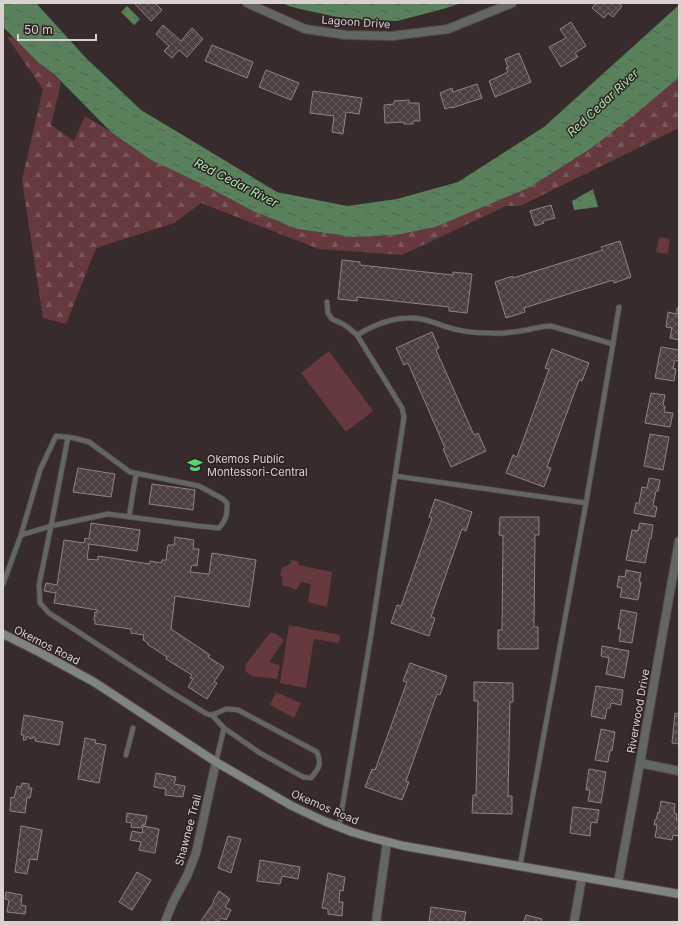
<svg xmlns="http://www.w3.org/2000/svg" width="682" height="925" font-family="Inter,sans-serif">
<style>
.forest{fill:url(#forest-firs)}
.green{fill:#65393e}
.water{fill:url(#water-ripples)}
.building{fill:url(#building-cross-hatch);stroke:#928283}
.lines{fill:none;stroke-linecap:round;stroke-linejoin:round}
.service-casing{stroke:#55494a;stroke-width:6}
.minor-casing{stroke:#55494a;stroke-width:10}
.secondary-casing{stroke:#55494a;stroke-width:10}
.service{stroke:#626762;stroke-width:4.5}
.minor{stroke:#626762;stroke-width:8}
.secondary{stroke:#7e867f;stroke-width:8}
.labels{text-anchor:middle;stroke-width:3;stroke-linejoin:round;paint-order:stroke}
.street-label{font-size:11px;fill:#d9d0d0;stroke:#2e2122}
.poi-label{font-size:11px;fill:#d9d0d0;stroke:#2e2122;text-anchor:start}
.water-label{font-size:12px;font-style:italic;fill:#a8e9af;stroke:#2e2122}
</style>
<defs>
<pattern id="forest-firs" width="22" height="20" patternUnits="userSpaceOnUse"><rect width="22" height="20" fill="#65393e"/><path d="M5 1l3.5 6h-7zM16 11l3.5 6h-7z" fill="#7a5559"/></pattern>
<pattern id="water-ripples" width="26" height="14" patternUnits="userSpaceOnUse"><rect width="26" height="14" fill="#58815c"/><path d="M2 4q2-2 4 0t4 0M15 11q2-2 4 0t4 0" fill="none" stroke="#4f6650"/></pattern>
<pattern id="building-cross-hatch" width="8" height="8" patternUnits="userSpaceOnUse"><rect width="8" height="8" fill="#4d3f40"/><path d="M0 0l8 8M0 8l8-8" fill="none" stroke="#665a5b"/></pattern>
</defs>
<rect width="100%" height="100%" fill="#382b2c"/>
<!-- forest -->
<path class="forest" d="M7 37H17L61 82 51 125 74 141 85 116 111 132 151 160 206 186 253 211 297 229 354 237 396 235 679 64V128L520 206H506L402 255 319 249 201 203 174 223 96 248 66 324 43 318 22 180 43 89Z"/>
<!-- green -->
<path class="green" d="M659 237 670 239 668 254 656 252Z
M329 351 373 411 346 432 301 373Z
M291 560 297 561 299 562 298 565 332 572 327 607 308 602 311 584 301 582 297 589 295 590 290 587 282 586V576H280L282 568 291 563Z
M289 625 340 635 339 643 314 639 306 688 280 683Z
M270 633H275L284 640 270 661 271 663 280 665 277 679 252 676 246 672 245 665Z
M276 692 301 703 294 718 270 705Z"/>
<!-- water -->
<path class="water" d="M3 3H36L86 58 141 110 277 192 347 206 397 199 458 182 544 127 679 5V71L677 79 638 112 590 149 528 188 435 227 396 235 354 237 297 229 253 211 206 186 151 160 111 132 54 74 39 63 3 27Z
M283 3H461L443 9 397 21 353 19 337 17 300 9 289 6Z
M127 6 140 19 134 25 121 12Z
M593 189 598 207 574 210 572 201Z"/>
<!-- building -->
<path class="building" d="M134 3H155L162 10 151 21Z
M596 3H618L622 6 613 17 608 13 604 18 592 8Z
M571 22 586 46 575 53 578 57 561 67 549 47 566 38 560 29Z
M163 25 181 41 192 28 203 39 187 57 179 50 172 58 164 51 169 46 156 34Z
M212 45 253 62 247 78 205 61Z
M519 53 531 82 495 97 489 81 508 72 506 68 508 67 505 59Z
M266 70 299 83 291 100 259 87Z
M477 84 482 98 452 108V107L445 109 440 93 452 88 453 92Z
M313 91 362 98 359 114 346 112 343 134 332 132 334 116 310 113Z
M409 100V103H419L420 121H413V124H404V122L385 123 384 105 394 104V101Z
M551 205 555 218 543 221 544 223 535 226 530 211Z
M620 241 631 277 614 283 613 280 524 308 525 312 506 318 495 282 513 276V278L603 250 601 247Z
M342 260 360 262V265L453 275V272L472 274 467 313 449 311V307L357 297V301L338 299Z
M677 308H679V340L670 338 672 328 666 327 668 312 677 314Z
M432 332 439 348 436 350 474 435 478 433 486 451 451 467 443 449 445 448 408 363 404 365 396 348Z
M661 347 679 350V361L675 360 673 368 676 369 674 381 655 378Z
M552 349 589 363 582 381 579 380 547 467 551 468 544 487 506 473 513 455 517 457 549 369 545 368Z
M651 393 665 395 663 405 665 406 664 412 673 413 670 427 645 423Z
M650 434 669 437 663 470 644 466Z
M78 468 115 474 111 497 73 492Z
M649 478 660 480 658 491H656L653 506 657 507 655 517 634 513 636 503H639L642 487 647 488Z
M152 484 195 490 193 510 149 504Z
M435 499 472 512 466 531 462 529 431 617 435 618 429 636 391 623 397 605 401 606 432 518 429 517Z
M500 517H539V535H535L534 627H538V649H498V630H502L503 536 499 535Z
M91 523 140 530 137 551 89 544 87 559 98 560V556L150 564V561L161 563 162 560H166L168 545H174L175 537 194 540 193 549H199L197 566 192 565 190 572 209 574 212 553 256 560 249 607 175 596 171 629 210 655 208 657 224 667 214 682 217 683 207 699 188 687 193 679 190 678 192 675 166 659 167 657 147 644 148 643 143 640 144 635 131 633V629L95 624V620H94L95 612 97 613V610L54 603 56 593 44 591 46 583 57 585 64 540 84 543 85 538 89 539Z
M640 523 653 525 651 539 650 538 645 563 626 560 632 530 638 531Z
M626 570 641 573 639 582H641L638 600 620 597 622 588 617 587 619 576 625 577Z
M621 610 637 613 632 643 619 641 621 629H618Z
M602 646 629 651 624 678 606 674 609 658 601 656Z
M410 663 447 676 440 695 437 694 406 781 409 782 402 800 365 787 372 769 375 770 407 682 403 681Z
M474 682 513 683V702H510L508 796H512V814L472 813 473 795H476L478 701H474Z
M596 686 623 690 621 705 611 703 610 708H607L605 719 591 716Z
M675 713 679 714V744L672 743Z
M24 715 63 722 59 745 35 741V737H33L32 739 29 738V737L27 736 26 740H23L24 735H21Z
M601 729 615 732 612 751 610 750 608 762 595 760Z
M85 738 96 740 95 743 106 745 99 783 78 779Z
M589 769 606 772 601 803 588 801 590 790H586Z
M156 773 176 777 174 784 185 786 183 797 165 795 166 789 154 787Z
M22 783 29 784V788H32L30 798H27L25 813 10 811 11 797 14 798 17 786 21 787Z
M661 801 675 804 674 813 677 814 676 819H679V830L678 836 673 835 672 840 655 837 657 825H654L655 820H656L658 812 659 813Z
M573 807 599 810 597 823 591 822 590 836 570 833Z
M127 813 147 816 145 825H142L141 828 131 827 132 823 126 822Z
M21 826 42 830 37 860 30 859 27 874 15 872Z
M143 826 159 829 155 853 139 850 141 842 130 840 132 831 142 833Z
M228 836 241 839 231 873 218 868Z
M260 860 300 867 298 879 282 876 280 884 257 881Z
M137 872 151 880 132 910 119 902Z
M328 873 345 877 343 891 340 890 339 902H343L342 916 328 914V909L322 908Z
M219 891 230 899 225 907 231 910 226 920 221 918 218 922H202L201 921 214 902 213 901Z
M6 892 22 895 21 905 26 906 25 914 7 912 9 900 5 899Z
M431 907 466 912 464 922H429Z
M526 915 542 919 541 922H524Z"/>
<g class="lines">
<!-- service casing -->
<g class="service-casing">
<path id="service" d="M327 302 328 313 332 319 343 324 349 328 357 335 402 408 404 417 371 635 339 827
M357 335C372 326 390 318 409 318 422 317 435 323 447 327 461 332 476 333 490 333 502 334 515 332 527 330 535 328 543 326 551 326L613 344
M395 476 586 503
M129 517 136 474
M21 535 51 526 68 437
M3 584 21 535 40 470 56 436 74 438 89 442 130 472 199 486 223 499 227 503C227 514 227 519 219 528L198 526 108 514 51 526 39 585 40 603 49 613 174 694 207 714 212 715 226 709 238 710 317 752C322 765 319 768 311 778L303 777 260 753 224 728 212 715
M126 755 133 728
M216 762 224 728
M520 866 586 503 613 344 619 307"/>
</g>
<!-- minor casing -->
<g class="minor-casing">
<path id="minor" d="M247 3 305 29 346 35 392 36 448 29 512 3
M640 763 679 771
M618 883 640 763 679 541
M165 922 173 902 187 876 196 853 216 762
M376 922 387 842
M574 922 582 877"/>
</g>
<!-- secondary casing -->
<g class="secondary-casing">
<path id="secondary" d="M3 634 39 652 94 682 216 762 292 806 324 821 352 832 369 837 404 846 679 894"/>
</g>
<!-- service -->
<use href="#service" class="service"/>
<!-- minor -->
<use href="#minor" class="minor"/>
<!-- secondary -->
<use href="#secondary" class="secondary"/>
</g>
<!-- icons -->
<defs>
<g id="school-bare" transform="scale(1.2)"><path d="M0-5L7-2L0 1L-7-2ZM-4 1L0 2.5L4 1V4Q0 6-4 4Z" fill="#58d570" stroke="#2e2122" stroke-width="2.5" paint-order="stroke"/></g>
</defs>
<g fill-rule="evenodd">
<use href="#school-bare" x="195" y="465"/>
</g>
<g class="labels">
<!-- street labels -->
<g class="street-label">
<text transform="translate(356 22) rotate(4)" y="4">Lagoon Drive</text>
<text transform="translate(47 645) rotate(27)" y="4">Okemos Road</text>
<text transform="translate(638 711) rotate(-80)" y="4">Riverwood Drive</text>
<text transform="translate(325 807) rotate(23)" y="4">Okemos Road</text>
<text transform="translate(188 830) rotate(-75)" y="4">Shawnee Trail</text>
</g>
<!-- poi labels -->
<g class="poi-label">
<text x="207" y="463">Okemos Public<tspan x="207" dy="13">Montessori-Central</tspan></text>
</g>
<!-- water labels -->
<g class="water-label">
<text transform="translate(603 103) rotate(-43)" y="4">Red Cedar River</text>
<text transform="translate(236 183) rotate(27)" y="4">Red Cedar River</text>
</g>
</g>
<!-- border -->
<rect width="682" height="925" fill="none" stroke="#d9d0d0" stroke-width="8"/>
<!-- scale -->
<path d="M18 34v6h78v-6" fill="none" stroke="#d9d0d0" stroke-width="2"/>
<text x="24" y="34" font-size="12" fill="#d9d0d0" stroke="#2e2122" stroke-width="3" paint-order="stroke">50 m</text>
</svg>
